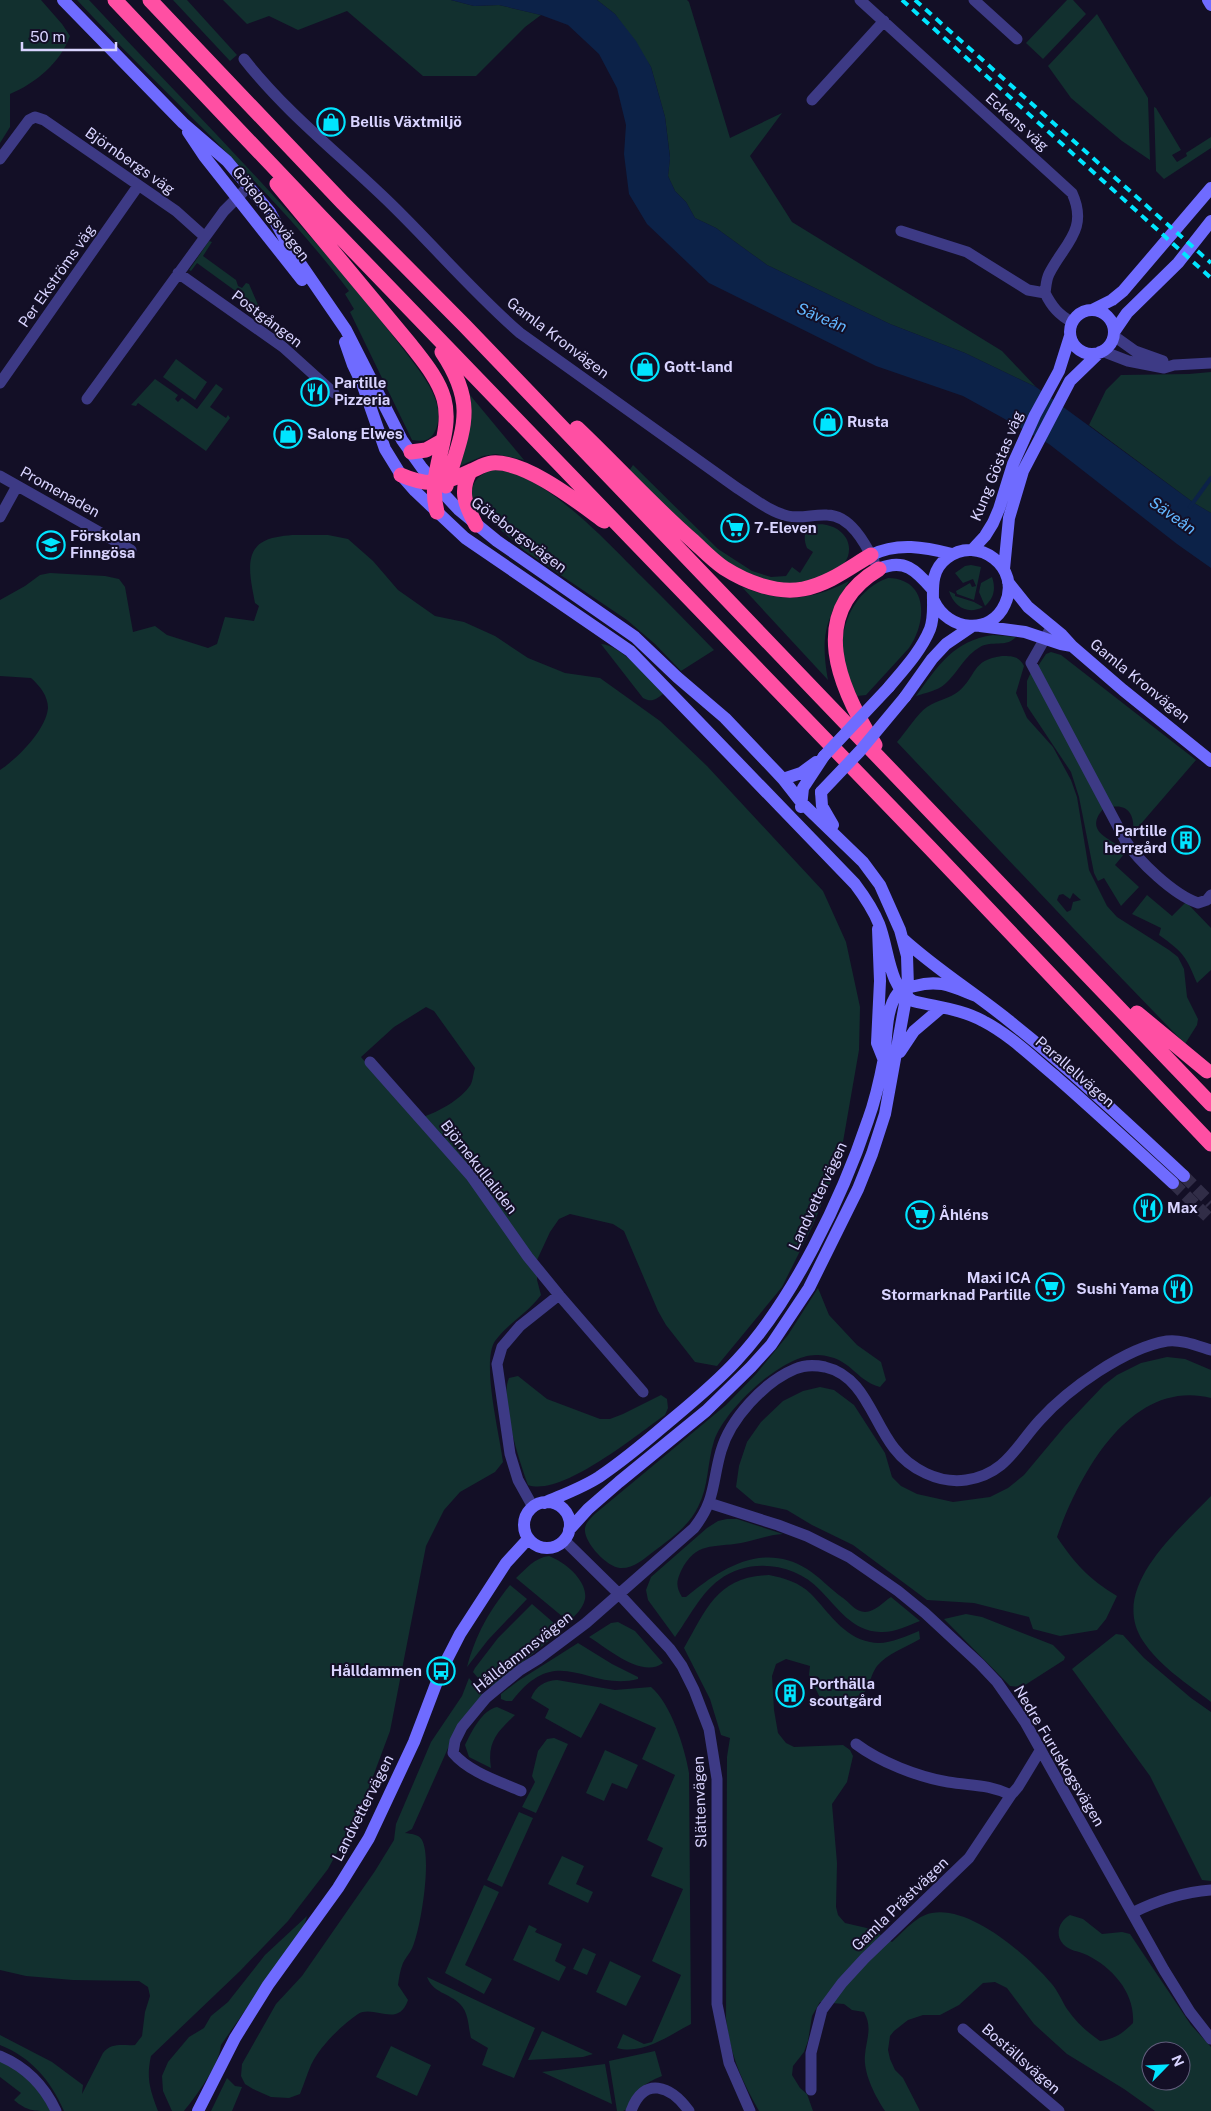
<svg xmlns="http://www.w3.org/2000/svg" width="1211" height="2111" font-family="'Public Sans',sans-serif">
<style>
.green{fill:#12302f;fill-rule:evenodd}
.water{fill:#0c2248}
.lines{fill:none;stroke-linecap:round;stroke-linejoin:round}
.stream{stroke:#0c2248;stroke-width:4}
.secondary-tunnel{stroke:#312d47;stroke-width:12;stroke-dasharray:12 6;stroke-linecap:butt}
.street{stroke:#3d3a85;stroke-width:11}
.secondary{stroke:#6f6bff;stroke-width:12}
.highway{stroke:#ff4fa3;stroke-width:15}
.rail{stroke:#00e5ff;stroke-width:4;stroke-dasharray:8 6;stroke-linecap:butt}
.secondary-bridge{stroke:#6f6bff;stroke-width:12}
.labels{text-anchor:middle;stroke-width:4;stroke-linejoin:round;paint-order:stroke}
.poi-label{font-size:15px;font-weight:bold;fill:#d9d4ff;stroke:#130f26;text-anchor:start}
.street-label{font-size:15px;fill:#d9d4ff;stroke:#130f26}
.water-label{font-size:16px;font-style:italic;fill:#62b6ff;stroke:#130f26}
</style>
<rect width="100%" height="100%" fill="#130f26"/>
<!-- green -->
<path class="green" d="M0 0H41L62 24 70 36C60 63 36 83 10 94V127L0 143Z
M77 0H89C198 117 314 230 410 358 424 377 446 404 436 429 431 441 424 442 412 440L350 312 354 309 345 294 349 291C269 185 167 98 77 0Z
M173 0H187L237 55 230 61Z
M223 0H451L474 6 499 5 541 15 525 27 476 76H423L347 11 298 30 269 16 247 24Z
M597 0H687L689 2 730 138 782 113 750 156 792 222 1002 351 1036 387 965 353 890 324 767 265 716 228 695 218 686 202 675 191 668 176 670 157 665 117 651 67 615 14Z
M1067 0H1073L1086 14 1043 59 1026 43Z
M1097 14 1148 98 1150 160 1122 141 1071 98 1048 66Z
M1154 107 1156 108 1181 150 1172 155 1177 162 1187 156 1186 153 1211 137V148L1164 179 1156 171Z
M209 241 212 242 203 256 236 280 238 286 242 288 246 283 249 284 265 321 264 323 247 312 252 303 197 263 191 271 189 270Z
M176 359 207 382 195 400 163 377Z
M1211 372V513L1194 503 1089 425 1106 390 1121 375 1189 374Z
M155 379 178 395 175 399 178 402 182 398 197 409 216 384 223 389 210 407 226 418 228 415 230 418 206 451 138 403 136 406 131 405Z
M470 395 524 460 496 454 483 456 455 468 471 402Z
M633 465 718 549 752 571 771 577 786 576 792 567 800 573 813 552 807 548C793 513 848 520 849 548 850 570 824 576 808 581 802 582 795 586 789 586 780 586 769 582 760 580 728 574 655 496 629 471Z
M492 470C541 469 608 543 641 576 666 601 690 625 714 650L681 671 655 644 627 620 525 551 479 511C466 495 471 476 492 470Z
M292 535H328L348 539 373 561 398 590 435 616 464 622 495 636 528 658 565 673 600 678 660 721 707 766 823 891 846 942 860 1007 859 1050 840 1159 813 1225 782 1287 717 1366 695 1362 666 1325 658 1311 624 1231 613 1224 570 1214 559 1219 550 1232 537 1260V1280L541 1295C528 1313 508 1323 495 1341 481 1362 500 1436 503 1462L495 1472 460 1492 444 1510 426 1546 390 1731 362 1806 328 1869 288 1921 240 1971 151 2056C146 2078 150 2090 158 2111H64C51 2081 31 2057 0 2045V2035L52 2062 83 2085 82 2094 103 2053C112 2042 122 2046 135 2045L142 2036 145 2012 150 1996 148 1987 139 1981 73 1980 26 1976 0 1970V770C17 759 46 730 48 708 48 696 40 686 31 678L0 676V600L25 586 40 575 50 573 105 576 119 579 125 587 133 632 155 626 167 635 208 648 217 644 225 617 254 621 259 606 255 603C252 585 243 555 261 543 270 537 282 536 292 535ZM426 1007 434 1011 475 1068C473 1074 473 1083 469 1087 457 1103 433 1114 415 1120L361 1057 394 1027Z
M971 565 981 567 974 600 957 594 956 591 970 583 972 587 976 586 973 579 963 583 955 573 965 566Z
M992 577C996 589 994 598 985 606L979 592 981 583Z
M888 578C929 579 927 622 909 648L866 695 857 696C853 687 848 677 845 667 835 632 853 590 888 578Z
M849 581C826 620 820 634 828 680L742 587C783 603 810 601 849 581Z
M949 591 955 594V596L974 602 983 607C968 615 954 607 949 591Z
M993 635 1016 637C1006 648 992 640 980 647 964 656 958 673 945 684 937 691 925 693 916 696 938 666 953 641 993 635Z
M601 644C621 645 649 678 663 694 656 699 652 703 643 698Z
M1051 652 1061 655 1196 760 1133 833C1135 818 1130 804 1112 807L1038 666 1046 654Z
M1002 656C1012 656 1019 656 1024 666L1016 693 1027 718 1053 747 1071 780 1077 797 1089 870 1107 906 1117 917 1169 950 1178 957 1184 969 1187 997 1198 1019 1197 1025 1185 1044 1073 928 897 742C906 732 917 714 927 707 937 700 949 699 959 691 977 676 971 660 1002 656ZM1073 893 1081 900 1073 902 1071 910 1067 912 1057 900 1059 895 1063 894 1070 899Z
M1031 672 1103 809C1081 835 1118 839 1125 853L1115 865 1139 887 1121 906 1104 878 1098 881 1094 873 1079 797 1071 772 1027 706V681Z
M1147 895 1172 916 1186 902 1211 928V970L1197 983C1186 956 1183 952 1159 935L1161 928 1132 914Z
M818 1288 829 1315 857 1345 881 1362 886 1380 880 1387C854 1380 852 1357 818 1355 783 1353 724 1410 714 1441 707 1463 709 1486 698 1507 688 1527 670 1539 653 1552 644 1559 633 1569 620 1568 607 1567 583 1542 585 1528 586 1522 592 1517 596 1513L726 1405 756 1374 788 1335Z
M1167 1357 1185 1359 1211 1370V1398C1130 1378 1079 1475 1057 1537 1075 1564 1089 1579 1117 1596L1106 1619 1097 1630 1060 1636 1033 1629 1029 1617 974 1603 927 1600 853 1545 812 1525 787 1510 755 1503 736 1487 739 1466 747 1442 761 1422 783 1401 803 1391 820 1387 834 1390 854 1405 885 1453 892 1477 901 1486 917 1494 953 1502 990 1497 1008 1488 1024 1475 1065 1426 1104 1385 1117 1375 1141 1363Z
M518 1376 547 1399 600 1419H610L623 1414 661 1395 667 1399 668 1408 665 1415C636 1435 562 1497 528 1485 520 1463 499 1400 509 1378Z
M1211 1496V1702C1188 1684 1159 1666 1143 1641 1108 1588 1178 1531 1211 1496Z
M727 1519H737L783 1534C768 1535 755 1540 741 1543 713 1548 696 1541 681 1571 676 1582 676 1587 682 1597H686C720 1569 763 1541 807 1569 820 1577 830 1589 843 1598 850 1603 856 1612 865 1612 875 1612 883 1602 891 1597L920 1621C907 1626 894 1633 880 1632 852 1631 838 1608 820 1590 795 1563 749 1557 719 1580 701 1593 688 1619 675 1637L648 1600 646 1590 651 1577 707 1528 718 1521Z
M549 1556C565 1562 588 1581 585 1599 583 1609 575 1615 569 1622L516 1578C527 1568 534 1558 549 1556Z
M769 1575C784 1578 799 1582 811 1594 828 1611 843 1637 870 1642 886 1646 904 1637 919 1631L920 1639C906 1647 887 1654 877 1666 872 1673 870 1682 866 1690 858 1703 838 1707 824 1706L809 1675 810 1666 786 1659 776 1664 772 1676 774 1710 778 1733 786 1743 794 1747 843 1745 850 1750 853 1756 847 1782 832 1804 837 1863 836 1907 838 1915 845 1923 871 1929 892 1942C902 1933 917 1915 932 1913 971 1906 1027 1955 1051 1983 1058 1991 1062 2001 1067 2009 1076 2022 1087 2032 1100 2041 1115 2039 1123 2033 1133 2023 1135 1993 1113 1968 1087 1955 1079 1951 1069 1951 1063 1944 1054 1934 1060 1920 1070 1915L1083 1919 1102 1934 1122 1932 1130 1934 1191 2025 1211 2047V2111H1155L1124 2089 1067 2054 1034 2024 1007 1988 995 1982 983 1983 959 2005 940 2015H923L908 2020 894 2031 890 2036 888 2050 890 2059 895 2070 903 2078 920 2111H885C875 2096 863 2073 865 2055 866 2040 873 2028 864 2012L852 2010 844 2004 820 2002 812 2016 808 2041 804 2052 793 2066 792 2075 800 2088 807 2094 813 2111H759C741 2079 730 2055 726 2018L727 1757 730 1738 721 1735 710 1699 684 1648C707 1608 717 1577 769 1575ZM1151 2051H1181V2081H1151Z
M510 1585 527 1599 488 1640 467 1667C476 1634 489 1611 510 1585Z
M532 1604 562 1630 492 1687 483 1684 473 1672 475 1668 498 1638Z
M966 1614 982 1617 1053 1645 1065 1657 1064 1660 1025 1685 1020 1687 1010 1686 944 1619Z
M618 1622 635 1631 663 1663C642 1679 607 1648 589 1637L611 1623Z
M1116 1634 1123 1635 1144 1658 1191 1698 1211 1712V1881L1202 1880 1150 1776 1072 1669Z
M578 1643 612 1664 638 1677V1679C587 1692 558 1640 512 1701H506L501 1699V1694L518 1681Z
M469 1678 483 1696 453 1737 412 1829 405 1833C411 1834 419 1834 422 1840 432 1859 421 1926 413 1946 411 1952 406 1957 403 1963 400 1970 399 1978 398 1985L408 2000C398 2029 374 2004 358 2014 341 2026 320 2046 311 2065 307 2074 304 2084 300 2094L289 2098 271 2097 253 2089 245 2084 241 2076 242 2064 276 2004 302 1976 375 1871 394 1840 396 1824 431 1742 462 1696Z
M557 1680 615 1690 651 1687C671 1704 685 1748 689 1773L691 2024C668 2036 643 2055 617 2048L623 2034 644 2044 652 2042 681 1975 652 1961 683 1889 651 1876 663 1848 647 1840 675 1775 642 1759 656 1728 600 1703 581 1738 545 1718 549 1709 531 1698C536 1686 544 1681 557 1680Z
M497 1707 515 1715C497 1732 487 1742 491 1768L469 1757 465 1745C472 1731 482 1710 497 1707Z
M554 1738 568 1744 536 1813 522 1807 535 1782 532 1776 538 1751 547 1739Z
M605 1750 638 1765 627 1789 612 1783 604 1801 586 1793Z
M519 1812 533 1818 502 1887 487 1880Z
M562 1856 584 1866 576 1884 593 1892 588 1903 548 1884Z
M484 1885 499 1892 465 1965 492 1979 484 1994 445 1973Z
M307 1916 304 1926 221 2045C219 2065 197 2095 184 2111H172L163 2091 162 2076 168 2062 189 2037 204 2028 211 2016 228 2002 265 1955Z
M529 1925 537 1929 535 1932 562 1944 555 1961 566 1967 559 1981 513 1960Z
M583 1948 596 1954 587 1975 573 1969Z
M610 1961 641 1976 626 2006 596 1992Z
M427 1977 535 2028 514 2078 482 2065 488 2048 471 2038C468 2026 469 2013 460 2004 449 1993 433 1993 427 1977Z
M542 2031 593 2054 583 2057 528 2060Z
M391 2046 431 2065 417 2096 376 2077Z
M655 2051 662 2076C643 2084 638 2088 632 2107L623 2111H617L609 2061Z
M0 2059C23 2072 39 2087 50 2111 33 2111 27 2111 14 2100L21 2093 0 2077Z
M605 2064 612 2104 542 2072Z
M227 2078 235 2086 242 2087 232 2111H211Z"/>
<!-- water -->
<path class="water" d="M451 0H597L615 14 636 41 651 67 665 117 670 158 668 176 675 191 686 202 695 218 716 228 767 265 890 324 965 353 1036 387 1194 503 1211 513V568L1177 544 1049 444 1003 418 963 396 876 366 709 283 647 224 629 194 624 154 626 125 617 88 599 54 568 25 541 15 499 5 474 6Z"/>
<g class="lines">
<!-- stream -->
<path class="stream" d="M1190 507 1211 478"/>
<!-- secondary-tunnel -->
<path class="secondary-tunnel" d="M1184 1176 1211 1203
M1173 1183 1211 1220"/>
<!-- street -->
<path class="street" d="M860 0 1072 193C1089 230 1064 244 1049 274 1046 280 1046 287 1045 293 1052 307 1059 315 1072 322
M974 0 1017 39
M244 59C287 114 342 156 392 205 435 247 474 293 520 333L737 488C753 498 770 512 788 516 801 519 814 514 827 515 850 515 865 543 874 561
M812 100 884 21
M0 159 29 120 35 117 44 120 176 211 205 237
M901 231 967 252 1028 290 1045 293
M178 273 283 347 334 393
M1114 336 1135 351 1163 361
M1102 351 1128 361 1164 368 1174 365 1211 363
M0 383 138 186
M87 399 224 211 249 186
M0 476 131 550
M0 517 17 486
M1052 626 1031 663 1125 840C1138 861 1174 895 1198 903L1207 900 1211 895
M370 1062 471 1176 528 1257 559 1295 643 1392
M709 1503 778 1525 807 1536 849 1557 898 1591 925 1613 980 1664 997 1682 1025 1722 1164 1970 1190 2012 1211 2039
M533 1507 518 1480 510 1454 497 1364 502 1347 520 1326 559 1295
M564 1540 619 1594 670 1649 682 1666 694 1690 709 1729 717 1779V2004L729 2063 750 2111
M856 1744C880 1762 918 1777 948 1782 972 1786 988 1784 1011 1795
M521 1791C498 1781 469 1772 453 1753L455 1741 462 1727 486 1698 520 1670 538 1659 586 1623 694 1528C716 1500 712 1482 721 1451 730 1419 764 1382 795 1369 804 1365 815 1365 825 1367 864 1376 872 1420 894 1448 910 1469 939 1484 966 1480 1006 1474 1016 1446 1040 1420 1068 1389 1125 1348 1167 1341 1181 1339 1198 1346 1211 1350
M1132 1913C1158 1900 1182 1892 1211 1890
M963 2029 1059 2111
M0 2056C26 2067 44 2085 56 2111
M811 2090V2053L822 2010 842 1983 865 1958 969 1858 1011 1795 1018 1787 1041 1749
M631 2111C644 2075 671 2086 689 2111"/>
<!-- secondary -->
<path class="secondary" d="M63 0 183 123 227 161 270 212 289 247 346 330 402 440 422 468 444 494 458 509 497 541 635 637 677 677 725 718 783 779 801 802 863 862 880 885 900 930 907 956 908 987 885 1114 872 1154 858 1189 809 1288 771 1345 751 1367 706 1411 619 1482 588 1509 569 1530
M1208 0 1211 5
M188 132 204 156 302 280
M1092 310 1112 300 1123 291 1211 188
M1070 332a22 22 0 1 1 44 0a22 22 0 1 1-44 0Z
M1114 332 1127 313 1178 263 1211 221
M345 342 353 365 363 386 385 449 401 475 415 491 465 538 630 651 855 884C864 896 873 909 879 924 889 949 888 987 913 1001 936 1007 962 1009 983 1021 1010 1035 1032 1057 1055 1076 1095 1111 1134 1147 1173 1183
M972 550 985 536 993 523 999 509 1013 464 1035 415 1059 371 1070 336
M871 555C898 542 924 547 952 554
M879 569C904 558 916 570 932 589
M1004 569 1009 518 1023 471 1070 381 1100 352
M1008 582 1028 607 1062 635 1072 646 1123 690 1211 761
M980 626 1025 632 1061 644 1072 646
M889 687C904 669 921 651 930 629 939 605 923 576 947 558 978 534 1022 568 1005 604 991 636 948 631 934 601
M905 697 932 659 946 644 971 627
M783 779 801 773 816 762
M821 792 822 806 833 825
M801 807 803 788 824 756
M878 929 880 981 877 1043 883 1058
M903 939C936 969 973 992 1008 1020 1070 1069 1126 1122 1184 1176
M900 1052 914 1031 941 1008
M524 1525a23 23 0 1 1 46 0a23 23 0 1 1-46 0Z
M544 1503C562 1495 582 1488 599 1477 621 1462 643 1444 664 1426 689 1405 715 1384 737 1360 793 1300 842 1198 868 1120 875 1101 880 1079 884 1058 887 1038 885 1009 898 993 902 988 909 987 915 986 940 979 953 987 976 996
M198 2111 235 2038 268 1985 338 1888 369 1838 414 1742 441 1671 460 1634 506 1563 528 1539"/>
<!-- highway -->
<path class="highway" d="M115 0 321 217 930 848 1211 1144
M150 0 342 202 465 326 1211 1104
M277 184 410 344C423 361 438 378 444 399 454 436 426 472 437 512
M442 352C478 406 463 429 446 486
M577 428C616 465 652 505 692 540 702 549 712 560 724 568 746 582 776 594 803 589 829 584 849 568 871 555
M411 452 426 450 442 441
M470 472C459 492 466 506 476 525
M401 475C428 487 444 484 471 471 478 468 484 464 492 463 525 460 578 502 604 521
M875 745C840 689 805 613 879 569
M1137 1013 1207 1071"/>
<!-- rail -->
<path class="rail" d="M902 0 1211 278
M915 0 1211 263"/>
<!-- secondary-bridge -->
<path class="secondary-bridge" d="M824 756 889 687
M821 792 860 751 905 697"/>
</g>
<!-- icons -->
<defs>
<g id="shop-ring" transform="scale(1.4375)"><circle r="9.5" fill="#130f26" stroke="#00e5ff" stroke-width="1.5"/><path d="M-5-2.5h2.3a2.7 3.5 0 0 1 5.4 0H5L5.5 6h-11ZM-1.5-2.5h3a1.5 2.3 0 0 0-3 0Z" fill="#00e5ff"/></g>
<g id="restaurant-ring" transform="scale(1.4375)"><circle r="9.5" fill="#130f26" stroke="#00e5ff" stroke-width="1.5"/><path d="M-5-6h1v4h1v-4h1v4h1v-4h1v5L-1.5 .5V6h-2V.5L-5-1ZM5-6V6H3V1.5H1.5Q1.5-4 5-6Z" fill="#00e5ff"/></g>
<g id="supermarket-ring" transform="scale(1.4375)"><circle r="9.5" fill="#130f26" stroke="#00e5ff" stroke-width="1.5"/><path d="M-6-5.5h2.5l.6 2H6L4.5 2H-2.5L-4.4-4H-6ZM-1.5 3.2a1.3 1.3 0 1 0 .1 0ZM3 3.2a1.3 1.3 0 1 0 .1 0Z" fill="#00e5ff"/></g>
<g id="school-ring" transform="scale(1.4375)"><circle r="9.5" fill="#130f26" stroke="#00e5ff" stroke-width="1.5"/><path d="M0-5L7-2L0 1L-7-2ZM-4 1L0 2.5L4 1V4Q0 6-4 4Z" fill="#00e5ff"/></g>
<g id="building-ring" transform="scale(1.4375)"><circle r="9.5" fill="#130f26" stroke="#00e5ff" stroke-width="1.5"/><path d="M-4-6H4V6H1V3H-1V6H-4ZM-2.5-4.3h1.7v1.8h-1.7ZM.8-4.3h1.7v1.8H.8ZM-2.5-1h1.7V.8h-1.7ZM.8-1h1.7V.8H.8Z" fill="#00e5ff"/></g>
<g id="bus-ring" transform="scale(1.4375)"><circle r="9.5" fill="#130f26" stroke="#00e5ff" stroke-width="1.5"/><path d="M-5-6H5V4H4V6H2V4H-2V6H-4V4H-5ZM-3.5-4V0h7V-4ZM-3.5 1.2v1.5H-2V1.2ZM2 1.2v1.5H3.5V1.2Z" fill="#00e5ff"/></g>
</defs>
<g fill-rule="evenodd">
<use href="#shop-ring" x="331" y="122"/>
<use href="#shop-ring" x="645" y="367"/>
<use href="#restaurant-ring" x="315" y="392"/>
<use href="#shop-ring" x="828" y="422"/>
<use href="#shop-ring" x="288" y="434"/>
<use href="#supermarket-ring" x="735" y="528"/>
<use href="#school-ring" x="51" y="545"/>
<use href="#building-ring" x="1186" y="840"/>
<use href="#restaurant-ring" x="1148" y="1208"/>
<use href="#supermarket-ring" x="920" y="1215"/>
<use href="#supermarket-ring" x="1050" y="1287"/>
<use href="#restaurant-ring" x="1178" y="1289"/>
<use href="#bus-ring" x="441" y="1671"/>
<use href="#building-ring" x="790" y="1693"/>
</g>
<g class="labels">
<!-- poi labels -->
<g class="poi-label">
<text x="350" y="127">Bellis Växtmiljö</text>
<text x="664" y="372">Gott-land</text>
<text x="334" y="388">Partille<tspan x="334" dy="17">Pizzeria</tspan></text>
<text x="847" y="427">Rusta</text>
<text x="307" y="439">Salong Elwes</text>
<text x="754" y="533">7-Eleven</text>
<text x="70" y="541">Förskolan<tspan x="70" dy="17">Finngösa</tspan></text>
<text x="1167" y="836" text-anchor="end">Partille<tspan x="1167" dy="17">herrgård</tspan></text>
<text x="1167" y="1213">Max</text>
<text x="939" y="1220">Åhléns</text>
<text x="1031" y="1283" text-anchor="end">Maxi ICA<tspan x="1031" dy="17">Stormarknad Partille</tspan></text>
<text x="1159" y="1294" text-anchor="end">Sushi Yama</text>
<text x="422" y="1676" text-anchor="end">Hålldammen</text>
<text x="809" y="1689">Porthälla<tspan x="809" dy="17">scoutgård</tspan></text>
</g>
<!-- street labels -->
<g class="street-label">
<text transform="translate(1017 122) rotate(42)" y="5">Eckens väg</text>
<text transform="translate(130 161) rotate(35)" y="5">Björnbergs väg</text>
<text transform="translate(271 214) rotate(52)" y="5">Göteborgsvägen</text>
<text transform="translate(57 276) rotate(-55)" y="5">Per Ekströms väg</text>
<text transform="translate(267 319) rotate(37)" y="5">Postgången</text>
<text transform="translate(558 338) rotate(37)" y="5">Gamla Kronvägen</text>
<text transform="translate(997 466) rotate(-68)" y="5">Kung Göstas väg</text>
<text transform="translate(60 492) rotate(29)" y="5">Promenaden</text>
<text transform="translate(519 535) rotate(37)" y="5">Göteborgsvägen</text>
<text transform="translate(1140 681) rotate(39)" y="5">Gamla Kronvägen</text>
<text transform="translate(1075 1072) rotate(41)" y="5">Parallellvägen</text>
<text transform="translate(479 1167) rotate(52)" y="5">Björnekullaliden</text>
<text transform="translate(818 1196) rotate(-65)" y="5">Landvettervägen</text>
<text transform="translate(523 1652) rotate(-38)" y="5">Hålldammsvägen</text>
<text transform="translate(1059 1756) rotate(59)" y="5">Nedre Furuskogsvägen</text>
<text transform="translate(700 1802) rotate(-92)" y="5">Slättenvägen</text>
<text transform="translate(363 1808) rotate(-63)" y="5">Landvettervägen</text>
<text transform="translate(900 1904) rotate(-44)" y="5">Gamla Prästvägen</text>
<text transform="translate(1021 2059) rotate(41)" y="5">Boställsvägen</text>
</g>
<!-- water labels -->
<g class="water-label">
<text transform="translate(822 317) rotate(23)" y="6">Säveån</text>
<text transform="translate(1173 515) rotate(35)" y="6">Säveån</text>
</g>
</g>
<!-- north arrow -->
<g transform="translate(1166 2066) rotate(66)"><circle r="24" fill="#130f26" stroke="#625e7d"/>
<path d="M0-4L9 19L0 12L-9 19Z" fill="#00e5ff"/>
<text y="-8" font-size="14" font-weight="bold" text-anchor="middle" fill="#d9d4ff">N</text>
</g>
<!-- scale -->
<path d="M22 42v8h94v-8" fill="none" stroke="#d9d4ff" stroke-width="2.5"/>
<text x="30" y="42" font-size="15" fill="#d9d4ff" stroke="#130f26" stroke-width="4" paint-order="stroke">50 m</text>
</svg>
